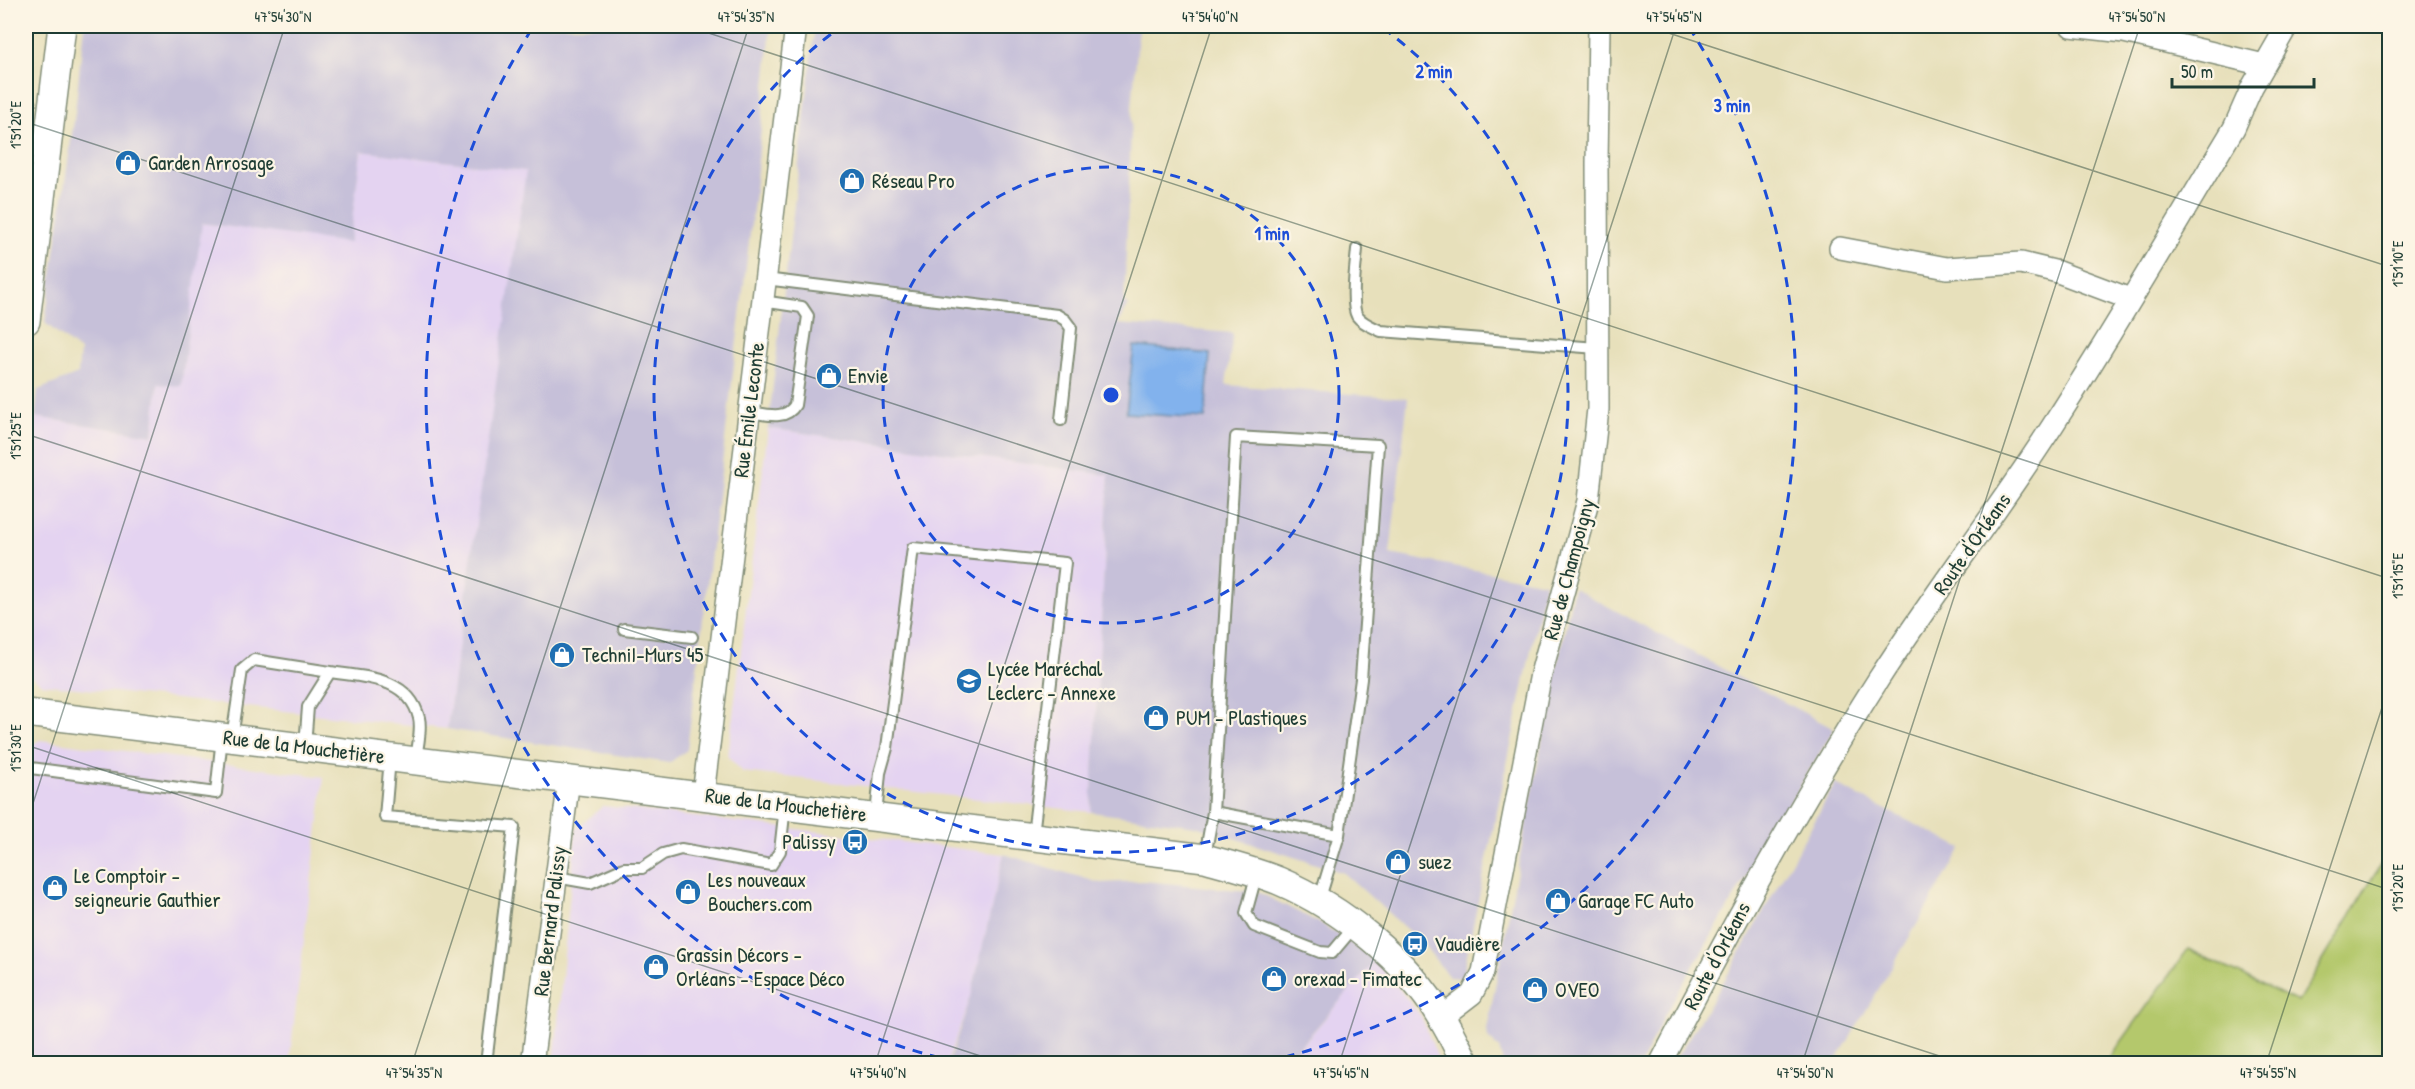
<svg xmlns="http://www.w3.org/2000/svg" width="2415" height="1089" font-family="'Patrick Hand',sans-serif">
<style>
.built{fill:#e4d3f1}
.industrial{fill:#c6c0d9}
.green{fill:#b4c86c;stroke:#6a8250;stroke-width:1.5}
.water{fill:#82b2ed;stroke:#507890;stroke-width:1.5}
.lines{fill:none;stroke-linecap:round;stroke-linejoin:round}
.service-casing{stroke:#838e78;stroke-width:14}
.minor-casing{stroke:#838e78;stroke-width:24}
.tertiary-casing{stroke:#838e78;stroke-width:30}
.service{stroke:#fff;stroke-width:10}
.minor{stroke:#fff;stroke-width:21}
.tertiary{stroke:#fff;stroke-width:27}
.ticks{fill:none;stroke:#1f3d34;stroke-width:1.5;stroke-opacity:0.45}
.ring{fill:none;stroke:#1d4ed8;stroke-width:3;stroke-dasharray:10 8}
.labels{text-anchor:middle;stroke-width:4.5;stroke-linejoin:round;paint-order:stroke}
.poi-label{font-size:21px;fill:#1f3d34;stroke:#fcf5e5;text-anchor:start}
.street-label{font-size:21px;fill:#1f3d34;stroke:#fcf5e5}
.centre{fill:#1d4ed8;stroke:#fcf5e5;stroke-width:3}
.ring-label{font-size:18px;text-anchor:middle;font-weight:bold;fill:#1d4ed8;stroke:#fcf5e5;stroke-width:4.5;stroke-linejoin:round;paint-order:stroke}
.neatline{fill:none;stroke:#1f3d34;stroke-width:2}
.ticks-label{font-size:15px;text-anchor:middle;fill:#1f3d34}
</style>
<rect width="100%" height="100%" fill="#fcf5e5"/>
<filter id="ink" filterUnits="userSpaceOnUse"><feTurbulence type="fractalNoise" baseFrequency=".0167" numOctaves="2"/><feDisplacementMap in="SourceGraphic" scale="12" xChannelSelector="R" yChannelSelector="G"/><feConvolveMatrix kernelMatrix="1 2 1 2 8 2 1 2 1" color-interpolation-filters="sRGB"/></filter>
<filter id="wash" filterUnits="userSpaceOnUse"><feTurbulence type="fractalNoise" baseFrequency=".008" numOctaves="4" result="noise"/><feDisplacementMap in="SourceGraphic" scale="24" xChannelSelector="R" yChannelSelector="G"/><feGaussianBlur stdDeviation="1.35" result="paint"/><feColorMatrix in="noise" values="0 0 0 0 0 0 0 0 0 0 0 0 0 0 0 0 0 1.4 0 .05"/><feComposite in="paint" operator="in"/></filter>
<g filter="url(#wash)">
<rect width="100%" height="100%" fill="#e7e0bb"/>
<!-- built -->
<path class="built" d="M361 151 527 171 447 729 42 684 26 673V515L35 417 153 435 158 384 181 385 201 223 349 242Z
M768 428 1109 475 1091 812 743 772 728 757Z
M40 740 324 777 289 1063H26V748Z
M603 806 1004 854 971 997 947 1063 554 1064 576 829Z
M1376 960 1421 1016 1440 1063 1285 1064Z"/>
<!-- industrial -->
<path class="industrial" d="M84 26H771L754 201 687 750 669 763 447 729 526 171 361 151 349 243 202 223 181 386 158 384 153 435 35 417 38 390 78 374 80 351 45 323 75 113Z
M815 26H1139L1132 108 1124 303 1129 305 1118 324 1233 333 1226 385 1408 398 1390 554 1545 583 1462 978 1449 977 1424 945 1344 873 1196 826 1091 812 1109 475 768 428Z
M1574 588 1834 729 1665 1014 1641 1063H1503L1499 1048 1488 1038 1487 1029 1553 684Z
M1835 784 1962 848 1835 1063H1673L1727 976Z
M1004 854 1100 883 1144 881 1258 892 1322 924 1376 960 1285 1063 948 1064 971 997Z"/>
<!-- green -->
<path class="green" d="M2389 851V1063H2106L2188 949 2298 1002Z"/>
<!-- water -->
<path class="water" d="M1134 346 1210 354 1205 418 1126 413Z"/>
</g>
<g filter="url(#ink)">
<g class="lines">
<!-- service casing -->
<g class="service-casing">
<path id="service" d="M1357 249C1356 263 1350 304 1357 316 1363 324 1373 327 1381 331L1597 348
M765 279 1057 315 1065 320 1071 328 1061 420
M749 412C765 414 786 421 795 405L808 316 802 307 762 301
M624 629 692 637
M232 738 242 670 254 660 330 672
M305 746 308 707 330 672C364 677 409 677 419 718 422 730 417 748 416 760
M390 758 385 817 514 827 486 1064
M26 773 31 768 216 793 222 737
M1213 812 1236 437 1378 445 1361 679 1339 835
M876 816 880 773 887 748 913 548 1065 563 1033 835
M1205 856 1213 812 1339 835 1319 901
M1257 873 1246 913 1254 926 1320 952 1332 953 1354 927
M556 877 590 883 624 868H642L663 854 681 849 771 865 780 851 785 806"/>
</g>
<!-- minor casing -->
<g class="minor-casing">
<path id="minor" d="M2071 26 2124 32 2264 65
M1840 248 1947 268 2021 263 2058 272 2130 299
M703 795 796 26
M1442 1017 1472 994 1483 972 1541 674 1588 501 1598 409 1597 163 1599 26
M532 1064 569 779
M1660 1064C1728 933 1799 804 1878 680 1934 593 1997 512 2053 425 2116 328 2174 227 2234 128L2252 87 2287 26"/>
</g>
<!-- tertiary casing -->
<g class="tertiary-casing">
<path id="tertiary" d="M26 321 62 26
M26 713 1205 858C1230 865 1255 871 1279 881 1342 908 1407 960 1442 1019 1451 1033 1458 1049 1466 1064"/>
</g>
<!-- service -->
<use href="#service" class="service"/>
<!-- minor -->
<use href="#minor" class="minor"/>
<!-- tertiary -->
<use href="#tertiary" class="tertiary"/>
</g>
</g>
<!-- ticks -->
<path class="ticks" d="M687 26 2390 579M1647 26 2390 267M26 122 2390 890M26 434 1964 1064M26 745 1005 1064M26 825 285 26M26 1057 45 1064M412 1064 749 26M875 1064 1212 26M1339 1064 1676 26M1802 1064 2140 26M2266 1064 2390 683"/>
<!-- distance rings -->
<g class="ring">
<circle cx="1111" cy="395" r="228"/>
<path d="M1383 28A457 457 0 1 1 839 28"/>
<path d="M957 1062A685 685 0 0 1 533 27M1689 27A685 685 0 0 1 1265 1062"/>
</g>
<!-- icons -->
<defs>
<g id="shop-disc" transform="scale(1.35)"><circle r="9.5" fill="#1f6fb2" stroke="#fcf5e5"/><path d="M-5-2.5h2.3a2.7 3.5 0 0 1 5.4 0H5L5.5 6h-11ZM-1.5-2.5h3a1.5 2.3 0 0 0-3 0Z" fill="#fff"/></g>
<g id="school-disc" transform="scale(1.35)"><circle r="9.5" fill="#1f6fb2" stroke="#fcf5e5"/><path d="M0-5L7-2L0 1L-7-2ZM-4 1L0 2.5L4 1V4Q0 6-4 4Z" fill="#fff"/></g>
<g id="bus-disc" transform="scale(1.35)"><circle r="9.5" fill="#1f6fb2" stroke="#fcf5e5"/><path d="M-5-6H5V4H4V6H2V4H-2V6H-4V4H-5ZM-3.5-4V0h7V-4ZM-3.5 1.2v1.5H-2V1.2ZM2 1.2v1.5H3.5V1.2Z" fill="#fff"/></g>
</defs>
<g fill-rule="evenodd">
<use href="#shop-disc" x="128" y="163"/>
<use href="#shop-disc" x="852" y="181"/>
<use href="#shop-disc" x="829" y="376"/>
<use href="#shop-disc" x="562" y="655"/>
<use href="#school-disc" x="969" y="681"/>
<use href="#shop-disc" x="1156" y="718"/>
<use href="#bus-disc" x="855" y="842"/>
<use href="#shop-disc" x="1398" y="862"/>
<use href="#shop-disc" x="55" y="888"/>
<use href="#shop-disc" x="688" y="892"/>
<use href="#shop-disc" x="1558" y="901"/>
<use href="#bus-disc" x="1415" y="944"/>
<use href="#shop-disc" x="656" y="967"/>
<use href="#shop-disc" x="1274" y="979"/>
<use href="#shop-disc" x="1535" y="990"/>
</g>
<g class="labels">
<!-- poi labels -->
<g class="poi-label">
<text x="148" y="170">Garden Arrosage</text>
<text x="872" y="188">Réseau Pro</text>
<text x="848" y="383">Envie</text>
<text x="582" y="662">TechniI-Murs 45</text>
<text x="988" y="676">Lycée Maréchal<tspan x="988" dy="24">Leclerc - Annexe</tspan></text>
<text x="1176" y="725">PUM - Plastiques</text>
<text x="836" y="849" text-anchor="end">Palissy</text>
<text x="1418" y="869">suez</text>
<text x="74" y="883">Le Comptoir -<tspan x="74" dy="24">seigneurie Gauthier</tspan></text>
<text x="708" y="887">Les nouveaux<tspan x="708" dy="24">Bouchers.com</tspan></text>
<text x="1578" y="908">Garage FC Auto</text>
<text x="1434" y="951">Vaudière</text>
<text x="676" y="962">Grassin Décors -<tspan x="676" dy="24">Orléans - Espace Déco</tspan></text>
<text x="1294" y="986">orexad - Fimatec</text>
<text x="1555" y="997">OVEO</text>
</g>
<!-- street labels -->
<g class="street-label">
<text transform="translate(749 410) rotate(-83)" y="7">Rue Émile Leconte</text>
<text transform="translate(1972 544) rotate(-55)" y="7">Route d'Orléans</text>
<text transform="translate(1569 569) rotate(-75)" y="7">Rue de Champoigny</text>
<text transform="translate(304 747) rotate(7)" y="7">Rue de la Mouchetière</text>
<text transform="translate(786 805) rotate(7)" y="7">Rue de la Mouchetière</text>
<text transform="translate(550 921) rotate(-83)" y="7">Rue Bernard Palissy</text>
<text transform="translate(1717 956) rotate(-62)" y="7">Route d'Orléans</text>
</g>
</g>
<circle cx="1111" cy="395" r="9" class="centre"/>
<g class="ring-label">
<text x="1434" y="78">2 min</text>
<text x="1732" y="112">3 min</text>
<text x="1272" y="240">1 min</text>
</g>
<!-- margin -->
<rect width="2415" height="1089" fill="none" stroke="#fcf5e5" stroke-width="66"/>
<!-- scale -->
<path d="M2172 78v9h142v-9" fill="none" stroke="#1f3d34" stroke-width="3"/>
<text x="2181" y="78" font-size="18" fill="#1f3d34" stroke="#fcf5e5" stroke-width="4.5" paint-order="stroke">50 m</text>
<rect x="33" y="33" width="2349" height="1023" class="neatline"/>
<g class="ticks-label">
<text x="283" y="22">47°54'30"N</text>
<text x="746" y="22">47°54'35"N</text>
<text x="1210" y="22">47°54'40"N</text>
<text x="1674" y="22">47°54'45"N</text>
<text x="2137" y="22">47°54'50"N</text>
<text transform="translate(16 125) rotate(-90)" y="5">1°51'20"E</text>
<text transform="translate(2398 264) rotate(-90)" y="5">1°51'10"E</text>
<text transform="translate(16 436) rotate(-90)" y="5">1°51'25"E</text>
<text transform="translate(2398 576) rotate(-90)" y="5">1°51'15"E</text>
<text transform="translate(16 748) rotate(-90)" y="5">1°51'30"E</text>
<text transform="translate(2398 888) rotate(-90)" y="5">1°51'20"E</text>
<text x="414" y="1078">47°54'35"N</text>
<text x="878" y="1078">47°54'40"N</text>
<text x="1341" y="1078">47°54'45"N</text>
<text x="1805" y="1078">47°54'50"N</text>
<text x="2268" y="1078">47°54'55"N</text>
</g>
</svg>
